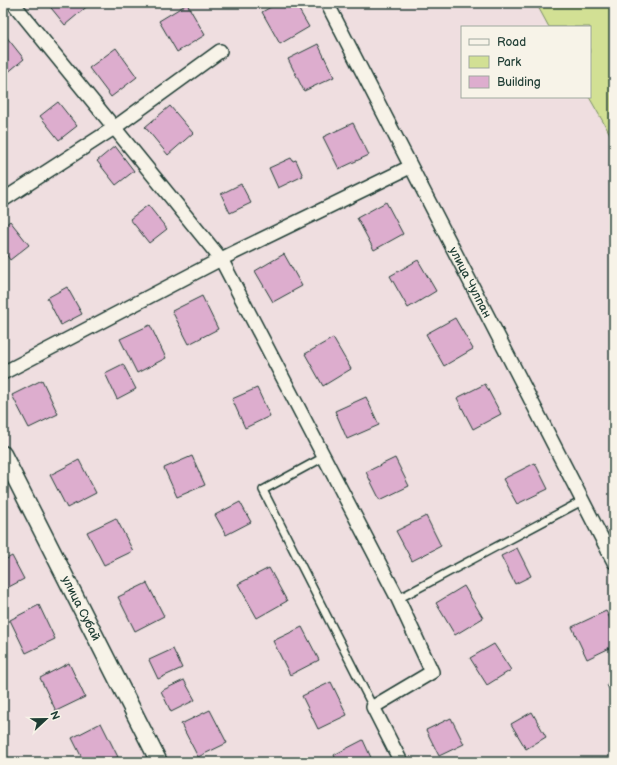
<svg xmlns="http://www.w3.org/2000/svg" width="617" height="765" font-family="'Balsamiq Sans',sans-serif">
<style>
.green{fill:#d2e094;stroke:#788e64}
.building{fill:#ddadce;stroke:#1f3d34}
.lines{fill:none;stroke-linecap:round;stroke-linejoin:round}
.service-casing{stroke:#1f3d34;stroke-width:10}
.minor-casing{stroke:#1f3d34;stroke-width:16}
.tertiary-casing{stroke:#1f3d34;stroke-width:19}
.service{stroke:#f7f3e8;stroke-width:7}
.minor{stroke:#f7f3e8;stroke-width:13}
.tertiary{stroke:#f7f3e8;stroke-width:16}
.labels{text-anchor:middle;stroke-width:4;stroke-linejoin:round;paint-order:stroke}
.street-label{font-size:12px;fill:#1f3d34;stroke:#f7f3e8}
</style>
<rect width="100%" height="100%" fill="#efdee0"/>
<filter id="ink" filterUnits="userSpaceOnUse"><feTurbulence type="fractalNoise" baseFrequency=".025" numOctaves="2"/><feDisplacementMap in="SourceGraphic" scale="8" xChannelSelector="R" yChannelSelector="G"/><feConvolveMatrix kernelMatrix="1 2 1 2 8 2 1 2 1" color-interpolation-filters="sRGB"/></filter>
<g filter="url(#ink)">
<!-- green -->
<path class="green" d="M536 3H614V141L589 97 590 27H549Z"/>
<!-- building -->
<path class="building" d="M47 3H90V4L65 25Z
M278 3H295L309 27 280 44 262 12Z
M187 4 205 35 177 52 159 21Z
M5 35 24 59 6 74 3 70V37Z
M318 44 334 77 304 91 288 59Z
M116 48 137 77 111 97 89 68Z
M58 102 77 126 59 140 40 116Z
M170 106 193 133 168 155 145 127Z
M353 123 369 155 339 169 323 137Z
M115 146 134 171 116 185 97 161Z
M291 158 293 161 296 160 303 176 278 188 269 168Z
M241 184 251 203 230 213 221 194Z
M386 202 403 234 374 250 357 218Z
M148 205 167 229 149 243 130 219Z
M10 221 29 245 10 260 3 250V227Z
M284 254 302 286 273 302 255 271Z
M418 260 436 291 408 308 390 276Z
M67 287 82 314 61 325 47 298Z
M202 296 218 329 189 344 172 311Z
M455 318 473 349 444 366 426 334Z
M150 325 166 358 137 373 120 339Z
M333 338 351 369 323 386 305 354Z
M123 364 136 389 117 399 105 373Z
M42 380 58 414 29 428 12 395Z
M485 384 501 414 473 429 457 398Z
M257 388 270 416 245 428 232 399Z
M366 397 379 425 347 439 335 411Z
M192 456 205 485 177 497 164 468Z
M395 458 409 486 380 500 366 472Z
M79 460 96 493 67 508 50 475Z
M535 463 548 489 517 504 503 479Z
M240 502 251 522 226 535 215 515Z
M426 516 441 546 412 561 396 531Z
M116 518 133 551 104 565 87 532Z
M517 548 531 576 515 584 501 556Z
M12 556 24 579 3 590V561Z
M269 568 287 601 257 618 238 584Z
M147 583 164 616 135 631 118 597Z
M464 586 483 618 455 635 436 603Z
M39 605 55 639 26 653 10 620Z
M606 611 614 626V646L587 659 572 627Z
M302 627 319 660 290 675 273 641Z
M494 644 511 670 487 685 470 658Z
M173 649 182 668 158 679 149 660Z
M69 663 85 697 56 711 40 678Z
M184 680 195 700 171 712 161 691Z
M614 681V698L607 685Z
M331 682 347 715 318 729 302 696Z
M210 710 227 743 198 757 181 724Z
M532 712 546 737 526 749 511 724Z
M451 718 464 744 439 756 426 730Z
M101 723 118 757 107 762H84L72 738Z
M363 740 373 762H337L334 755Z"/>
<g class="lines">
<!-- service casing -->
<g class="service-casing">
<path id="service" d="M324 457 263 490 373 707
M398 599 582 501"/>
</g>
<!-- minor casing -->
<g class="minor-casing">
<g id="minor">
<path d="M13 3 221 259 398 599 432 672 373 707 401 762"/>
<path id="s1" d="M327 3 614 562"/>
<path d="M3 200 114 128 220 51"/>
<path d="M3 373 221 259 410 167"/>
</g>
</g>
<!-- tertiary casing -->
<g class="tertiary-casing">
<g id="tertiary">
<path id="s2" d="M3 454 159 762"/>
</g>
</g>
<!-- service -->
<use href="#service" class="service"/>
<!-- minor -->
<use href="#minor" class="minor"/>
<!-- tertiary -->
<use href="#tertiary" class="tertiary"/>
</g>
</g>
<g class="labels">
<!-- street labels -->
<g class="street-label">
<text dy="4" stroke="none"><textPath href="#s1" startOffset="314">улица Чулпан</textPath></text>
<text dy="4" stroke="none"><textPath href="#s2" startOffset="173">улица Субай</textPath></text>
</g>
</g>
<!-- margin -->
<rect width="617" height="765" fill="none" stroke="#f7f3e8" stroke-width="16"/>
<rect x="8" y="8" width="601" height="749" fill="none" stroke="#1f3d34" stroke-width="1.5" filter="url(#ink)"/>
<!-- legend -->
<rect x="461" y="26" width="130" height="72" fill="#f7f3e8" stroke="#a1aaa0"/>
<rect x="469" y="39" width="20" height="6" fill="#f7f3e8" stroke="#a1aaa0"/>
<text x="497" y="46" font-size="12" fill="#1f3d34">Road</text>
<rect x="469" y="56" width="20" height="12" fill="#d2e094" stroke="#a1aaa0"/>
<text x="497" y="66" font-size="12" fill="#1f3d34">Park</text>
<rect x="469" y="76" width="20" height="12" fill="#ddadce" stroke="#a1aaa0"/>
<text x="497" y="86" font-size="12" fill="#1f3d34">Building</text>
<!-- north arrow -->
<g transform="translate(46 719) rotate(68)" stroke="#f7f3e8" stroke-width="3" paint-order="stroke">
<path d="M0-3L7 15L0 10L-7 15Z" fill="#1f3d34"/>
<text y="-6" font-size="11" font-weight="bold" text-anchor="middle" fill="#1f3d34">N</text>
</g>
</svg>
